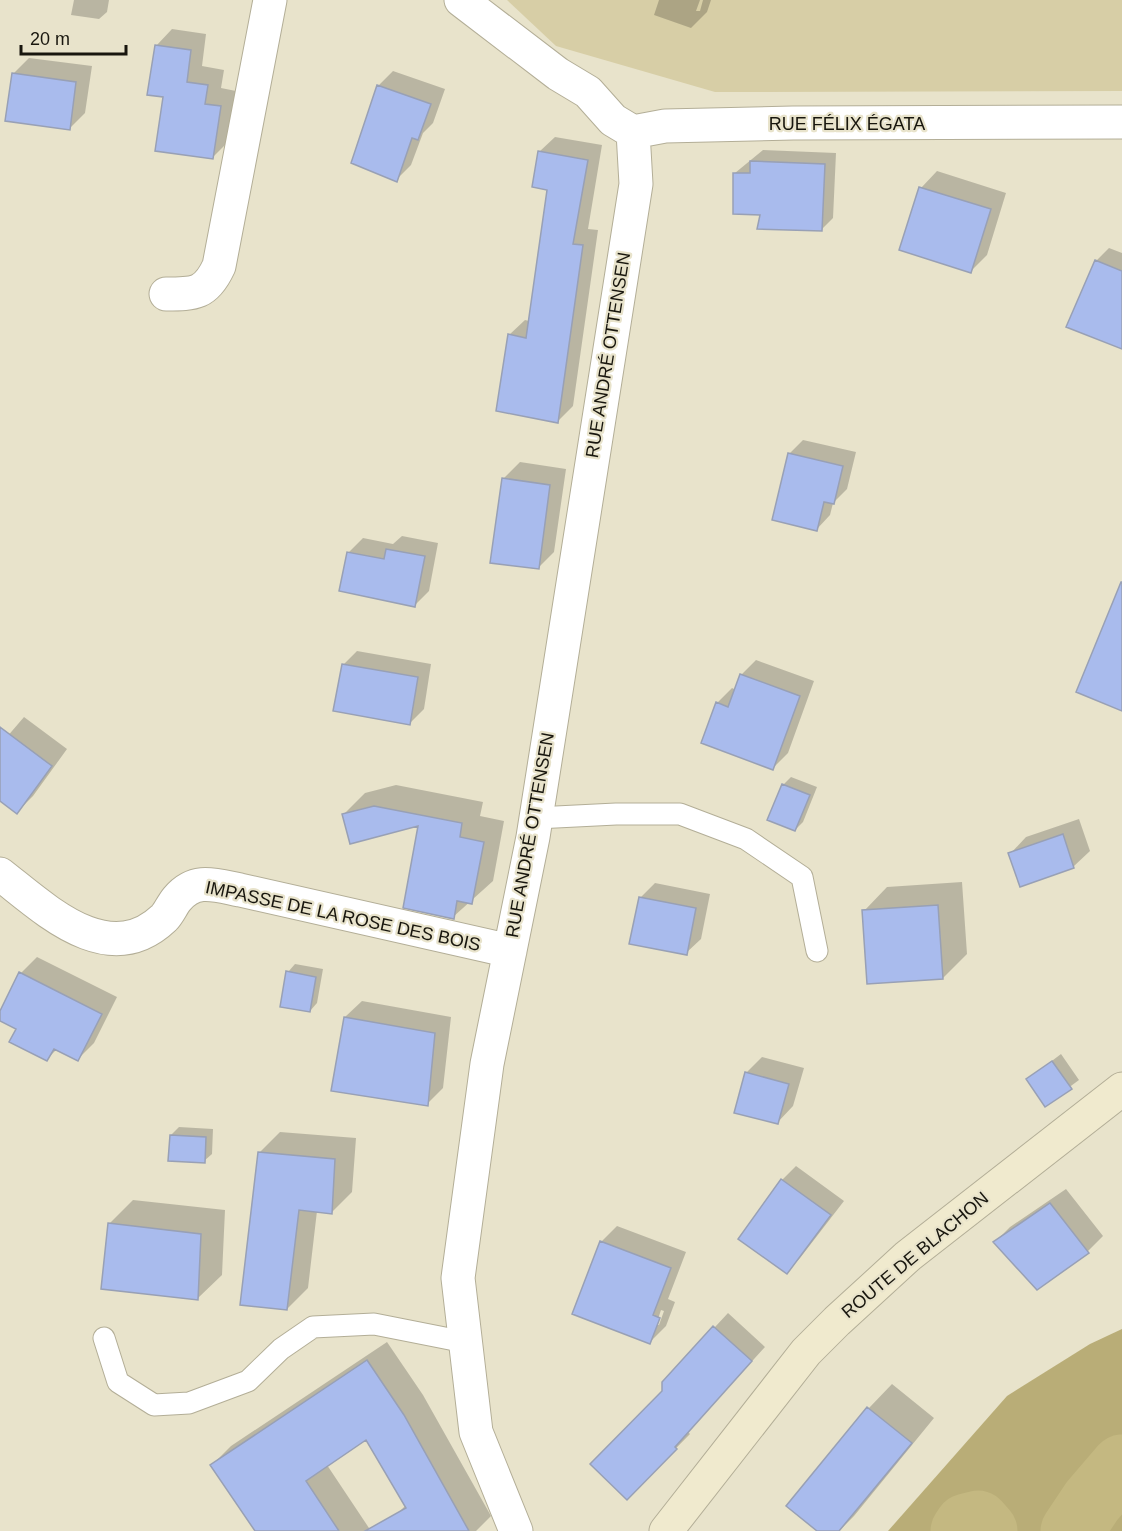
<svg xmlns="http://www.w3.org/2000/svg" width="1122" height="1531" font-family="Helvetica,sans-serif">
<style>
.green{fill:#d7cea6}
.forest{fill:#b9ad77}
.shadow{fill:#0003;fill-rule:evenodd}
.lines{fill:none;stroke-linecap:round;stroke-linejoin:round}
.river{stroke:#c4b881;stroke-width:63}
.building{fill:#a9bbed;stroke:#98a0b5;stroke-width:1.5}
.lane-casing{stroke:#b3ae97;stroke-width:23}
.street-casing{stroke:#b3ae97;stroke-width:35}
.secondary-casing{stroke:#b3ae97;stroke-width:35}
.lane{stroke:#fff;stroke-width:21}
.street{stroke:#fff;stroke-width:33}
.secondary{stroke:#f0eace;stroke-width:33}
.labels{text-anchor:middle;stroke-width:4.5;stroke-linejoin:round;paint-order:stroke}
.street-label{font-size:18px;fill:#18160e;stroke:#e8e3cb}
</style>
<rect width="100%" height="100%" fill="#e8e3cb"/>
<!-- green -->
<path class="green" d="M507 0H1122V91L715 92 556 46Z"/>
<!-- forest -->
<path class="forest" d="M1122 1329V1531H888L1007 1396 1090 1344Z"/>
<!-- shadow -->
<path class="shadow" d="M74 0H109L107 12 99 19 71 15Z
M659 0H700L696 11H700L703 0H711L707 12 691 28 654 15Z
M172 29 206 34 202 66 224 70 221 88 236 91 229 141 213 157 165 96 156 46Z
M29 58 92 66 85 113 69 129 13 74Z
M393 71 445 89 433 123 423 133 411 165 396 180 378 86Z
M555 137 602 145 588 229 598 230 573 406 558 421 509 335 525 320 529 321 548 189 539 152Z
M763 150 836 153 833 218 821 230 762 214 735 173Z
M937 171 1006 193 987 255 971 271 921 188Z
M1109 248 1122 253V348L1068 326 1097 260Z
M803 440 856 452 847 489 833 503 830 515 817 529 789 454Z
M520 462 566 469 554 552 538 568 503 479Z
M402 536 438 543 429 591 415 605 349 552 363 538 393 544Z
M357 651 431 664 424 709 410 723 343 665Z
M756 660 814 681 788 753 773 768 717 703 732 688 736 690 741 675Z
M24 717 67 749 33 796 17 812 0 800V745Z
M791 777 817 787 803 822 795 830 783 785Z
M396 785 483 802 480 816 504 821 493 881 453 917 420 824 343 815 365 793Z
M1079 819 1090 851 1073 867 1010 854 1026 837Z
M962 882 967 954 943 978 864 911 887 887Z
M655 883 710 894 701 939 686 953 640 898Z
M37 957 117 997 94 1043 78 1059 57 1049 47 1059 18 1029 0 1020V1014L21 973Z
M295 964 323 969 317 1003 310 1011 288 972Z
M362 1001 451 1017 443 1088 427 1104 345 1017Z
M1061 1054 1079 1080 1045 1105 1028 1079Z
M762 1057 804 1068 793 1106 777 1123 746 1073Z
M179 1127 213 1129 212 1154 204 1161 171 1135Z
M280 1132 356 1138 352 1192 331 1213 317 1211 308 1288 287 1309 259 1153Z
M796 1166 844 1201 800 1258 786 1272 740 1238 782 1180Z
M1066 1189 1103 1236 1088 1251 1038 1288 995 1242 1010 1227Z
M133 1200 225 1210 222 1275 198 1298 109 1224Z
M617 1226 686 1252 668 1299 675 1302 666 1326 650 1342 601 1242ZM661 1310 664 1311 659 1325H656Z
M728 1313 765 1347 688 1432 690 1434 627 1498 664 1391V1382Z
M387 1342 423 1395 491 1516 476 1531H405L396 1515 406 1505 367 1438 327 1465 371 1531H257L212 1465 231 1446Z
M892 1384 934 1418 854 1516 839 1531H820L789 1506 869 1408Z"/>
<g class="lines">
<!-- river -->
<path class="river" d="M962 1531 966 1525 978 1522 986 1531
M1072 1531 1092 1501 1122 1466"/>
</g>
<!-- building -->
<path class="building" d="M155 45 191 50 187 82 208 85 205 104 221 106 213 159 155 151 163 97 147 95Z
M12 73 76 82 70 130 5 121Z
M377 85 431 104 418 140 412 138 397 182 351 163Z
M538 151 588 160 573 244 583 245 558 423 496 411 508 334 526 338 547 190 532 187Z
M750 161 825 164 822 231 757 229 760 215 733 214V173H750Z
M919 187 991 209 971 273 899 250Z
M1095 260 1122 271V349L1066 327Z
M788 453 843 466 834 504 824 502 817 531 772 520Z
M502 478 550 485 539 569 490 563Z
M386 549 425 556 415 607 339 591 347 552 384 559Z
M1121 582H1122V711L1076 692Z
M342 664 418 677 410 725 333 711Z
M740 674 800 696 773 770 701 743 716 702 728 707Z
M0 727 52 766 17 814 0 801Z
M782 784 810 795 795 831 767 820Z
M374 806 462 823 460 837 484 842 472 904 457 901 454 919 403 908 418 826 350 844 342 814Z
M1063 834 1074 868 1020 887 1008 853Z
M639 897 696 908 687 955 629 944Z
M938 905 943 979 867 984 862 910Z
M286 971 316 977 310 1012 280 1007Z
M19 972 102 1014 78 1061 54 1049 47 1061 9 1042 16 1029 0 1021V1011Z
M344 1017 435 1033 428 1106 331 1091Z
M1052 1061 1072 1089 1045 1107 1026 1079Z
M745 1072 789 1084 778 1124 734 1113Z
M170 1135 206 1137 205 1163 168 1161Z
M258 1152 335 1159 332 1214 299 1210 287 1310 240 1305Z
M781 1179 831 1215 787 1274 738 1239Z
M1050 1203 1089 1253 1037 1290 993 1242Z
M108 1223 201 1234 198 1300 101 1289Z
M600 1241 671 1268 653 1315 660 1318 650 1344 572 1314Z
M713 1326 752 1361 675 1447 677 1449 627 1500 590 1464 662 1391V1382Z
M367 1360 404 1415 469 1531H365L406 1508 366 1440 306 1481 339 1531H255L210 1465Z
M867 1407 912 1443 839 1531H817L786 1506Z"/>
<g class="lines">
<!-- lane casing -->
<g class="lane-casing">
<path id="lane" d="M536 818 616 814H680L746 839 802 877 817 951
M104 1338 118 1382 154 1405 189 1403 248 1381 281 1349 313 1327 374 1324 465 1342"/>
</g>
<!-- street casing -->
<g class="street-casing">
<path id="street" d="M461 0 558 74 588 92 613 120 633 132 665 126 793 123 1122 122
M166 294C195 294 206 294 219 266L270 0
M0 874C45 909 108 971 164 918 169 913 172 905 177 899 195 877 215 885 240 890L510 951
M516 1531 476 1432 458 1278 487 1064 533 837 636 184 633 132"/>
</g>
<!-- secondary casing -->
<g class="secondary-casing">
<path id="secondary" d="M666 1531 806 1352 837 1321 908 1256 1122 1089"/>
</g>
<!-- lane -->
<use href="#lane" class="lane"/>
<!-- street -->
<use href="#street" class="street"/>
<!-- secondary -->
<use href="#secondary" class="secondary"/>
</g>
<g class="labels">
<!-- street labels -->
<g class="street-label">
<text x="847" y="130">RUE FÉLIX ÉGATA</text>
<text transform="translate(608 355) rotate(-81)" y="6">RUE ANDRÉ OTTENSEN</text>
<text transform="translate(530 835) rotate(-80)" y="6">RUE ANDRÉ OTTENSEN</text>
<text transform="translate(343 916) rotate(12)" y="6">IMPASSE DE LA ROSE DES BOIS</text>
<text transform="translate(915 1255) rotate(-40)" y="6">ROUTE DE BLACHON</text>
</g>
</g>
<!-- scale -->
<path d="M21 45v9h105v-9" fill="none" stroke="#18160e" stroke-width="3"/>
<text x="30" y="45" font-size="18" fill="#18160e" stroke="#e8e3cb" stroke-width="4.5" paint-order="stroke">20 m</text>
</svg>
